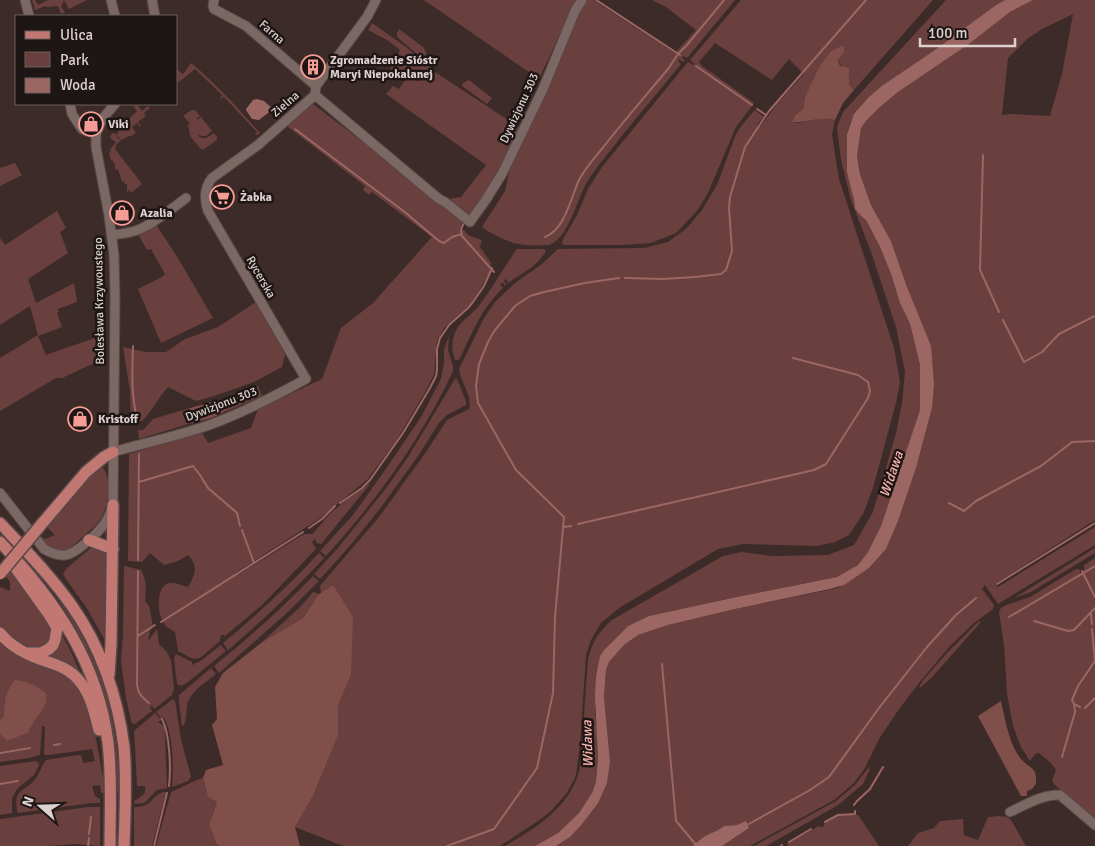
<svg xmlns="http://www.w3.org/2000/svg" width="1095" height="846" font-family="Signika,sans-serif">
<style>
.green{fill:#69403d;fill-rule:evenodd}
.forest{fill:#814f4a}
.water{fill:#9c6762}
.lines{fill:none;stroke-linecap:round;stroke-linejoin:round}
.stream{stroke:#9c6762;stroke-width:2}
.minor-casing{stroke:#574847;stroke-width:11}
.major-casing{stroke:#574847;stroke-width:14}
.minor{stroke:#7b6764;stroke-width:9}
.major{stroke:#c17872;stroke-width:11}
.major-bridge-casing{stroke:#574847;stroke-width:14;stroke-linecap:butt}
.major-bridge{stroke:#c17872;stroke-width:11}
.labels{text-anchor:middle;stroke-width:5;stroke-linejoin:round;paint-order:stroke}
.street-label{font-size:12px;fill:#dcd1cf;stroke:#1e1615}
.poi-label{font-size:12px;font-weight:bold;fill:#dcd1cf;stroke:#1e1615;text-anchor:start}
.water-label{font-size:14px;font-style:italic;fill:#f9b5af;stroke:#1e1615}
</style>
<rect width="100%" height="100%" fill="#3d2b29"/>
<!-- green -->
<path class="green" d="M32 0H35L38 5 48 0H87L69 9 64 0 61 7 65 12 61 14 58 6 46 7 45 6 35 10Z
M424 0H576L539 79Z
M585 0H593L675 53 696 30 666 7 652 0H735L687 58 683 56 682 58 685 60 683 62 679 59 678 61 681 64C661 89 640 113 620 138 609 153 595 168 586 184 577 200 568 239 549 245 539 245 528 246 518 244 505 241 492 234 482 227L505 191 511 164 577 14Z
M741 0H933L854 90 849 84 838 59 845 51 843 45 831 51 805 97 803 109 795 115 792 122C804 124 807 120 818 119 824 118 829 119 835 120L832 135 839 179 894 348 900 382 896 403 873 488 863 514 849 535 835 542 817 546 743 544 718 549 619 608 601 623 591 640 586 655 580 744 576 775 573 782 566 794 551 811 541 819 500 846H343L295 827 313 796 338 736V706L351 675 333 585 321 593 320 586 379 517 426 452 447 420 469 409C473 397 460 381 459 369L484 318 496 301 515 283 542 264 558 249 644 248 668 242 686 229 702 210 717 185 736 134 742 125 755 110 764 117 757 125 760 127 777 104 804 74 789 59 772 80 715 43 699 62 702 66 754 103 736 127 708 193 697 211 676 233 651 243 623 245H563L562 241 577 215 588 189 602 167 688 62 693 65 695 64 690 60Z
M946 0H1005L996 5 932 52 883 85 851 121 847 134V155L855 209 862 217 866 220 880 247 891 274 900 303 910 324 920 365V410L881 526 868 552 858 565 837 577 732 598 649 616 628 626 604 650 595 712 597 725 598 758 596 782 592 793 579 813 558 833 535 846H505C534 829 567 809 578 775 580 770 580 764 581 759L588 659C594 639 597 634 612 620L723 556 741 552 773 556 828 555 854 545 873 512 896 433 902 403 905 372 896 327 871 252 851 200 841 160 837 127 843 112Z
M1033 0H1095V520L995 584 998 587 1095 527V545L998 604 985 585 982 589 994 605 993 609 974 623 950 646 919 683 899 709 879 739 865 768 854 783 847 789 834 800 750 846H722L749 828 745 822 737 825 724 826 718 830 705 836 692 846H556L570 837 610 761 604 697 606 670 609 662 624 645 638 635 668 625 735 609 838 588 869 568 886 549 898 521 916 468 932 408 907 287 891 241 871 205 860 174 857 156 861 128 866 121 880 107 898 92 969 44 1010 12ZM1073 14 1062 74 1050 116 1011 114 1002 115 1008 58 1027 39 1042 29Z
M372 23 406 47 435 72 522 129 502 171 471 215 467 214 449 199 461 197 486 165 386 94 393 86 399 89 405 80 390 69 400 50 387 40 368 30Z
M399 29 423 47 426 52V55L422 57 418 55 397 37V33Z
M191 63C217 84 238 109 260 133L258 135 255 134 257 132 224 97 220 99 222 95 195 69 179 82 176 80V69L183 74Z
M469 80 492 98 487 104 462 86 463 83Z
M137 104 142 111 148 106 150 108 144 113 146 116 138 122 141 126 140 127 137 123 132 127 136 133C131 137 128 135 122 140L118 137 117 134 119 131 115 128 119 124 125 129 129 122 128 120 137 111 134 107Z
M313 104 376 152 437 203 449 207 462 218 461 231 464 230 468 235 482 240 480 247 491 263 490 270 482 286 473 301 466 308 444 328 437 341 434 374 427 389 396 441 368 479 319 519 234 574 238 575 304 534H312C320 527 325 517 333 511 345 500 358 492 371 483L321 544 317 543 315 539 312 542 316 549 315 550 262 605 225 636 223 635H221L220 641 200 658 193 659 178 651 175 632C172 630 168 628 165 625 157 616 155 587 169 583 175 582 183 586 188 587 195 575 199 566 188 555L178 561 164 565 150 553 142 562 128 561 129 454 202 433 208 443 251 428 258 409 322 379 341 328 373 303 432 237 372 192 369 195 363 190 365 186 287 126Z
M193 110 196 111 200 116 197 118V120L201 117 212 131 206 136H202L199 135 198 136C205 141 209 136 214 133L217 137V140L203 150 201 149 190 136 189 128 187 126 190 123 183 116 190 111Z
M114 133 117 135V138L121 140 116 145 115 149 142 184 131 193 130 190 127 192V184H125L124 181 122 182 118 169 115 170V163H113V160H111L109 153 111 152 110 150 116 142 111 139 110 136 113 133Z
M15 163 22 175 0 186V168Z
M57 211 66 228 60 232 68 253 28 279 36 303 74 283 77 302 58 309 59 312 57 313 62 327 38 336 46 355 106 334 105 358 62 378H56L0 411V358L38 335 30 306 0 325V238L5 245Z
M155 223 178 258 213 318 161 343 138 289 162 277 165 274 151 249 147 250 138 234Z
M517 249H544L546 251C538 266 522 273 508 283L506 279 504 280 506 285 505 286 503 283 500 284 503 288C482 308 474 329 462 354L459 360H455C452 351 451 342 455 333 459 322 470 316 478 307 492 289 503 268 517 249Z
M256 302 285 354 282 367 254 382 214 396 196 401 168 387C158 398 152 411 142 421L131 419 130 391 123 347 146 352H166L185 339 218 327Z
M449 336 448 350 453 366V371C422 438 376 501 326 556L320 551 353 515 388 466 421 417 441 379 444 363V349Z
M455 379H457L466 401V405L447 415 439 423 418 456 379 510 348 548 320 579 314 574 338 548 387 487 408 457Z
M258 386 262 396 225 412 237 399V395Z
M190 408 188 424 139 439 138 430H143L145 428 153 419Z
M98 468H103C114 483 108 511 97 524L68 550 62 551 47 547 39 536 45 539 55 535 48 528 49 521 85 479Z
M94 545 105 550 108 554 106 642 86 607 66 579 63 574 66 569Z
M1095 548V553L1031 592 1014 598Z
M319 553 324 558C294 591 262 621 228 650L223 643C257 615 289 585 319 553Z
M1095 558V820L1055 785 1052 781 1056 770 1051 763 1039 753 1035 754 1030 761 1021 747 1013 726 1007 694 1004 645 999 612 1001 608 1004 606 1030 597 1076 569H1079L1081 573 1084 571V565Z
M124 566 141 570C147 581 146 589 145 601L149 606 153 626 150 631 148 641 157 629 159 644 166 651 171 660 174 688 172 695 154 709 152 706 150 707 152 711 135 724 132 723 131 721 126 698 121 661 123 635Z
M12 568 53 627 51 642 38 650 22 646 1 628 0 625V587L10 591V582L6 576Z
M313 576 319 581 289 611 219 673 214 666C249 638 282 608 313 576Z
M313 592 319 594 303 618 261 643 300 607Z
M55 593C101 657 119 715 119 793H116C116 771 113 749 110 728 107 711 105 694 99 678 88 649 73 622 56 596Z
M979 621 980 622V623L933 676 921 687H919L924 679 947 653Z
M61 633 71 652 81 675 44 655Z
M0 639 76 678 93 723 103 777 105 793H101L100 785 92 786 95 796 100 799V803H92L18 813 17 811C14 786 24 794 36 778 40 773 41 766 46 760L78 755H81L83 763 95 761 92 749 49 755H45L44 753 45 727 42 726 40 755 29 758 0 762V753L30 749V747L0 752V734L7 741 28 733 35 720 43 710 46 703 47 694 29 682 4 701V716L0 720Z
M221 645 226 651 188 682 181 686 177 684 174 658 176 654 192 662V664L194 665 195 663 199 662Z
M211 668 216 674C205 683 190 691 187 706 186 713 187 720 183 726H182L179 702V695Z
M173 699 175 701 181 739 191 777 188 781 172 787C174 769 173 732 164 718L158 722 165 727V732L167 788 157 790 144 803 134 804 135 800 138 799 145 793V786H137L136 765 134 731 155 713 160 718 161 717 156 712Z
M36 761 38 762 39 765 34 775 18 788 14 794 12 798V813L0 815V766Z
M869 767 870 769 863 784 838 805 766 846H754L836 801 855 785Z
M203 778 208 797 217 802 209 825 217 845 220 846H156L171 792C182 788 192 781 203 778Z
M163 792H166L152 846H134V807C154 807 149 797 163 792Z
M88 807H100V846L75 844 50 846H0V819Z
M839 815H858L879 846H788L787 843 819 826 821 827 824 826V824Z
M999 816 1007 817 1011 820 1026 846H908L918 833 934 828 940 821 963 819 964 835 978 840 988 817Z"/>
<!-- forest -->
<path class="forest" d="M843 45 845 51 838 60 840 66 849 68V84L854 90 843 103 835 120C818 116 809 123 792 122L795 115 803 109 805 97 820 66 831 51Z
M237 395C237 400 235 401 232 405 220 418 205 419 188 424L190 408Z
M333 585 353 617 351 675 338 706V736L313 796 295 827 300 846H220L217 845 209 825 217 802 208 797 203 778 206 770 223 765 212 725 217 719 215 687 223 673 261 643 303 618 319 594Z
M15 680C31 682 34 684 47 694L46 703 43 710 35 720 28 733 7 741 0 734V720L4 716C4 699 5 694 15 680Z
M1001 701C1005 718 1009 745 1021 759 1031 770 1037 766 1036 784L1032 789 1027 791V796H1021L978 716Z"/>
<!-- water -->
<path class="water" d="M1005 0H1033L1010 12 969 44 898 92 880 107 866 121 861 128 857 156 860 174 871 205 891 241 907 287 931 346 934 384 932 408 916 468 898 521 886 549 869 568 844 585 830 589 735 609 668 625 638 635 624 645 609 662 606 670 604 697 610 761 607 783 598 803 582 824 570 837 556 846H535L558 833 579 813 592 793 596 782 598 758 595 696 596 677 600 656 604 650 628 626 649 616 732 598 837 577 858 565 868 552 881 526 920 410V365L910 324 900 303 891 274 880 247 866 220 862 217 855 209 854 200 847 172V134L854 114 868 98 883 85 932 52 996 5Z
M257 99 264 101 273 109 259 120 252 119 246 110V109L253 100Z
M746 821 749 828 722 846H692L705 836 718 830 724 826 737 825Z"/>
<g class="lines">
<!-- stream -->
<path class="stream" d="M596 0 680 55
M696 66 752 105
M757 109 766 115
M295 129 406 213 439 241 444 243 452 237 462 234
M983 155 980 270 999 312
M464 222 461 230 462 236 494 272
M545 237C565 230 571 197 579 180 587 165 599 153 609 140 628 116 648 93 668 69L678 54 687 45 724 0
M625 278 663 279 695 277 721 274 726 270 732 251 729 208 730 197 745 147 769 111 866 0
M1003 320 1024 362 1042 352 1059 334 1095 316
M133 346C132 374 131 396 138 423
M139 482 193 466 200 475 208 488 237 513 240 526
M340 503 362 488 370 480 403 433 430 388 436 376 437 370V349L440 338 449 325 468 308 473 302 484 286 492 268
M949 503 964 511 976 501 1041 466 1072 442 1095 441
M578 524 814 470 826 464 868 398 870 391 868 382 858 375 793 358
M564 527 571 526
M309 528 322 519 335 506
M242 530 254 563
M138 560 139 454
M138 571 137 685C138 694 142 697 149 703
M1082 571 1095 597
M997 584 1095 523
M1091 614 1092 624
M1009 617 1095 566
M1034 621 1068 631 1074 630 1095 608
M161 622 303 532
M138 636 155 625
M662 664 676 821 697 846
M1080 707 1074 704 1072 700 1078 686 1095 661 1092 629
M1085 708 1095 698
M162 719C170 734 171 769 169 786
M54 745 60 744
M0 753 30 748
M1062 757 1075 712 1074 704
M0 784 18 781
M854 805 857 801 870 789 883 767
M825 822 838 815 855 814V811
M747 825 810 790 829 777 879 708 927 647 956 615 976 598
M89 834 91 817
M789 842 811 829
M88 846 89 838
M154 846 167 793
M447 846 494 829 537 768 553 693 555 617 564 517 516 470 478 403 476 386 479 364 488 342 495 330 515 306 530 296 544 292 585 283 619 278
M781 846 782 845"/>
<!-- minor casing -->
<g class="minor-casing">
<path id="minor" d="M25 0 29 16
M111 0 115 16
M152 0 155 16
M214 0 213 6 214 9 246 26 316 86
M315 95 439 199 445 202 470 222 485 201 502 174 543 89 575 11 582 0
M70 104 72 114 82 129 96 134
M112 235C121 234 131 233 140 229 154 223 173 208 186 198
M113 452C145 443 178 436 209 425 243 413 275 396 306 379L208 211C204 199 204 188 212 178L258 145 315 95 316 86 367 17 376 0
M0 493 44 549C51 553 58 556 66 555 77 553 99 532 105 523 109 517 111 511 113 505L115 298 114 255 109 216 96 147V134L103 118 115 104
M1010 812C1025 805 1043 794 1060 795L1095 825"/>
</g>
<!-- major casing -->
<g class="major-casing">
<path id="major" d="M0 523C25 550 51 576 72 606 101 647 118 698 124 747 127 780 125 813 124 846
M40 526 86 472 104 457 113 452
M89 540 113 549
M0 542C55 600 98 662 108 743 112 777 110 812 110 846
M15 567 50 616 57 628 55 640 53 645 49 649 41 653H29
M0 633C11 647 26 654 42 660 57 665 71 669 81 683 91 696 95 714 99 730
M109 675 111 645 113 505"/>
</g>
<!-- minor -->
<use href="#minor" class="minor"/>
<!-- major -->
<use href="#major" class="major"/>
<!-- major-bridge casing -->
<g class="major-bridge-casing">
<path id="major-bridge" d="M0 574 40 526"/>
</g>
<!-- major-bridge -->
<use href="#major-bridge" class="major-bridge"/>
</g>
<!-- icons -->
<defs>
<g id="building-ring" transform="scale(1.25)"><circle r="9.5" fill="#1e1615" stroke="#f59c94" stroke-width="1.5"/><path d="M-4-6H4V6H1V3H-1V6H-4ZM-2.5-4.3h1.7v1.8h-1.7ZM.8-4.3h1.7v1.8H.8ZM-2.5-1h1.7V.8h-1.7ZM.8-1h1.7V.8H.8Z" fill="#f59c94"/></g>
<g id="shop-ring" transform="scale(1.25)"><circle r="9.5" fill="#1e1615" stroke="#f59c94" stroke-width="1.5"/><path d="M-5-2.5h2.3a2.7 3.5 0 0 1 5.4 0H5L5.5 6h-11ZM-1.5-2.5h3a1.5 2.3 0 0 0-3 0Z" fill="#f59c94"/></g>
<g id="supermarket-ring" transform="scale(1.25)"><circle r="9.5" fill="#1e1615" stroke="#f59c94" stroke-width="1.5"/><path d="M-6-5.5h2.5l.6 2H6L4.5 2H-2.5L-4.4-4H-6ZM-1.5 3.2a1.3 1.3 0 1 0 .1 0ZM3 3.2a1.3 1.3 0 1 0 .1 0Z" fill="#f59c94"/></g>
</defs>
<g fill-rule="evenodd">
<use href="#building-ring" x="313" y="67"/>
<use href="#shop-ring" x="91" y="124"/>
<use href="#supermarket-ring" x="222" y="197"/>
<use href="#shop-ring" x="122" y="213"/>
<use href="#shop-ring" x="80" y="419"/>
</g>
<g class="labels">
<!-- street labels -->
<g class="street-label">
<text transform="translate(272 32) rotate(41)" y="4">Farna</text>
<text transform="translate(285 104) rotate(-41)" y="4">Zielna</text>
<text transform="translate(519 108) rotate(-65)" y="4">Dywizjonu 303</text>
<text transform="translate(261 277) rotate(60)" y="4">Rycerska</text>
<text transform="translate(99 301) rotate(-91)" y="4">Bolesława Krzywoustego</text>
<text transform="translate(221 404) rotate(-21)" y="4">Dywizjonu 303</text>
</g>
<!-- poi labels -->
<g class="poi-label">
<text x="330" y="64">Zgromadzenie Sióstr<tspan x="330" dy="14">Maryi Niepokalanej</tspan></text>
<text x="108" y="128">Viki</text>
<text x="240" y="201">Żabka</text>
<text x="140" y="217">Azalia</text>
<text x="98" y="423">Kristoff</text>
</g>
<!-- water labels -->
<g class="water-label">
<text transform="translate(891 474) rotate(-71)" y="5">Widawa</text>
<text transform="translate(587 744) rotate(-92)" y="5">Widawa</text>
</g>
</g>
<!-- legend -->
<rect x="15" y="15" width="162" height="90" fill="#1e1615" stroke="#6a615f"/>
<rect x="25" y="31" width="25" height="8" fill="#c17872" stroke="#6a615f"/>
<text x="60" y="40" font-size="15" fill="#dcd1cf">Ulica</text>
<rect x="25" y="52" width="25" height="15" fill="#69403d" stroke="#6a615f"/>
<text x="60" y="65" font-size="15" fill="#dcd1cf">Park</text>
<rect x="25" y="78" width="25" height="15" fill="#9c6762" stroke="#6a615f"/>
<text x="60" y="90" font-size="15" fill="#dcd1cf">Woda</text>
<!-- north arrow -->
<g transform="translate(40 806) rotate(290)" stroke="#1e1615" stroke-width="4" paint-order="stroke">
<path d="M0-4L9 19L0 12L-9 19Z" fill="#dcd1cf"/>
<text y="-8" font-size="14" font-weight="bold" text-anchor="middle" fill="#dcd1cf">N</text>
</g>
<!-- scale -->
<path d="M920 38v8h95v-8" fill="none" stroke="#dcd1cf" stroke-width="2.5"/>
<text x="928" y="38" font-size="15" fill="#dcd1cf" stroke="#1e1615" stroke-width="4" paint-order="stroke">100 m</text>
</svg>
